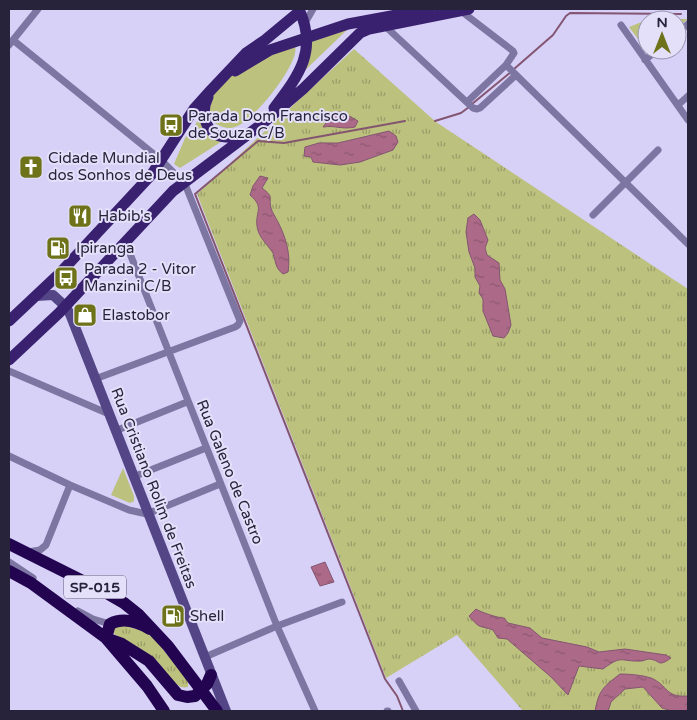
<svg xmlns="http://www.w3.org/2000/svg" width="697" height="720" font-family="'Varela Round',sans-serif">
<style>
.grass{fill:url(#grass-tufts)}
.park{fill:#bcc17d}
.water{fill:url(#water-ripples);stroke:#845571}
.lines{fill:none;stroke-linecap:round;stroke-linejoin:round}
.stream{stroke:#845571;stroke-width:2}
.street{stroke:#7d75a2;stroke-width:7}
.secondary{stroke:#544686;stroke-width:10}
.primary{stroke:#392170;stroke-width:11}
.highway{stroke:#220450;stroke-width:12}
.labels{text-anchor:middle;stroke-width:4;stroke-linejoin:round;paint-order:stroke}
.shield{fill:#e4e0fa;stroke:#605c74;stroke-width:1}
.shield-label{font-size:14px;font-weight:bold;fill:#27233b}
.poi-label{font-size:15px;fill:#27233b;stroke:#e4e0fa;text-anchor:start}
.street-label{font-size:15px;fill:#27233b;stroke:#e4e0fa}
</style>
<defs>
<pattern id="grass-tufts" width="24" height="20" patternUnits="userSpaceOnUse" patternTransform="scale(1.25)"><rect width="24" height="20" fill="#bcc17d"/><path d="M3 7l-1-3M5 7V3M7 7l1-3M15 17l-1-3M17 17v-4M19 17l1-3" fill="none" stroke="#999c68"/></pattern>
<pattern id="water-ripples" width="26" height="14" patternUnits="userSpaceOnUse" patternTransform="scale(1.25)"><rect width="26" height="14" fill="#ac6a88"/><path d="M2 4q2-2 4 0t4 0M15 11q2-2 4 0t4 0" fill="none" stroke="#8c5770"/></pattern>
</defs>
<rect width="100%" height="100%" fill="#d7d1f8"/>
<!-- grass -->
<path class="grass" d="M354 49 436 122 688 289V711H523L457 635 386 678 197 194Z
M119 624 146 632 158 643 188 681V687C175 691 165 669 157 661 145 650 128 642 114 634L113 628Z"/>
<!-- park -->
<path class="park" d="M649 19H688L677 28V20H647V50H649L647 51 629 27Z
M349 28 297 78 310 42Z
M295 46C301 62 252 123 235 127 226 130 217 125 210 120L209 102 220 85 237 71 269 55Z
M199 118 203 128 224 140 180 168 174 164 185 138 193 129Z
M123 468 134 496V501L130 503 111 495Z"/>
<!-- water -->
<path class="water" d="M334 112H342L358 121 355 127C342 130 336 125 323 127Z
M389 131 396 136 398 142 393 150 360 162 340 165 313 162 311 157 304 156 305 147 319 143H338Z
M260 176 268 178 262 188C275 198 268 196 271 208 272 212 276 218 278 222 286 238 291 254 288 272L283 274C275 268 276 262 273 253 268 245 258 237 257 226 255 211 265 208 250 195L253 186Z
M474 214 480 220 488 240 485 248 487 255 499 263 500 280 505 289 511 325 508 333 504 338 493 336 483 311V299L479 293 480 286 475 277V268L469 252 466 232 468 218Z
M325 562 334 582 320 586 311 567Z
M476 609C480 612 498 618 504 618L508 623 530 628 542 638 587 647 599 652 625 649 666 655 671 658C657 668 661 660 649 659 646 659 644 661 641 661 620 662 623 654 603 669L579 666 568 695 551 677 507 639 498 638 493 630C479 625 481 630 469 616Z
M620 674C629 674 642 675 651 678 668 685 665 698 688 696V711H672L662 708 643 687 625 689 611 702 608 711H595C599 690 603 687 620 674Z"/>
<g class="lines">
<!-- stream -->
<path class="stream" d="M514 69 553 35 566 16 570 13 681 14
M472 104 511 72
M435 121 461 113 469 107
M403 711 397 696 385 679 195 194 258 141 284 143 405 121"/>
<!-- street -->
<path class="street" d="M461 11 513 51 514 53 506 65 467 102
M305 23 313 9
M621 25 688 120
M385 26 473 108 477 109 480 108 516 75
M677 34 688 24
M13 40 161 160 185 184 240 321 238 325 235 327 95 379
M9 45 38 9
M645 60 657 50
M506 65 688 244
M678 105 688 96
M593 215 658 150
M125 241 277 626 315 711
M9 371 109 414
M115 431 187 402
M9 456 70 485 129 510 147 514 220 484
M133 477 206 448
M28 552 40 550 46 545 70 485
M9 562 33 578
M78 611 93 619 110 624
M205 657 277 626 342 602
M399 681 416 711
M387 711H388"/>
<!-- secondary -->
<path class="secondary" d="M36 296 53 295 65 306 70 314 226 711"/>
<!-- primary -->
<path class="primary" d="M235 71 270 50 348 24 429 9
M208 97C200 113 205 136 226 137 233 137 240 136 247 135
M274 108C299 75 318 51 299 9
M9 321 60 273 152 174 194 109 211 90 246 53 265 40 300 11
M9 360 59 313 173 191 263 123 303 89 360 33 369 29 469 9"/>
<!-- highway -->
<path class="highway" d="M9 544 105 592 124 603 139 615 168 646 217 711
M9 571 31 583 106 638 147 686 164 711
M106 638 110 624C123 617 138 622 150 629
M108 639 122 644 149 661 178 695 187 697 195 696 207 684 211 675"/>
</g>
<!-- icons -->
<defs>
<g id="bus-square" transform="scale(1.25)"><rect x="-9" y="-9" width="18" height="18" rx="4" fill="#6e7218" stroke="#e4e0fa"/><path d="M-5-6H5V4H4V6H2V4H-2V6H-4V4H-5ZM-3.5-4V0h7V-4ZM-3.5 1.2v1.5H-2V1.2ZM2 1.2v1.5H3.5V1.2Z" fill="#fff"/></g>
<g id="church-square" transform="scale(1.25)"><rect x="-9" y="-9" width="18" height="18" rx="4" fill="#6e7218" stroke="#e4e0fa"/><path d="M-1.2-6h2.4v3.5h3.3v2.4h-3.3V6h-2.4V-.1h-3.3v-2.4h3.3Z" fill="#fff"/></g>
<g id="restaurant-square" transform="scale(1.25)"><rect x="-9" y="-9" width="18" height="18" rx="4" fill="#6e7218" stroke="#e4e0fa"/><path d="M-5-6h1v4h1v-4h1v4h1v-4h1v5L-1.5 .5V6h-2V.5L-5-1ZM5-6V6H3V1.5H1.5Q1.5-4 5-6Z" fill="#fff"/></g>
<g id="fuel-square" transform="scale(1.25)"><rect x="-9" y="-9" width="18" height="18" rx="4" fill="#6e7218" stroke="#e4e0fa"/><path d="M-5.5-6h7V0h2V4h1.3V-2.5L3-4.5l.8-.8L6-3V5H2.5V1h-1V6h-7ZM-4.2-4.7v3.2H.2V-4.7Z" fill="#fff"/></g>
<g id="shop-square" transform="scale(1.25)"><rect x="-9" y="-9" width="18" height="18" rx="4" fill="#6e7218" stroke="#e4e0fa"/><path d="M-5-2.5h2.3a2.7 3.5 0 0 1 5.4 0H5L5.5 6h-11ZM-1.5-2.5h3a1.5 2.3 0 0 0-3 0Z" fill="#fff"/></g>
</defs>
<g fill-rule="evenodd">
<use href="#bus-square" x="171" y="125"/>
<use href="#church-square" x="31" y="167"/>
<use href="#restaurant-square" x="80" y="216"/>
<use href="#fuel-square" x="58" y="248"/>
<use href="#bus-square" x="66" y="278"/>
<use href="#shop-square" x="85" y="315"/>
<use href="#fuel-square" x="173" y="616"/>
</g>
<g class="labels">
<!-- shield labels -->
<rect class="shield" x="64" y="575.5" width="62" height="23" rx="4"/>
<g class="shield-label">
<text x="95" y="592">SP-015</text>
</g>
<!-- poi labels -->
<g class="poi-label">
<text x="188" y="121">Parada Dom Francisco<tspan x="188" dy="17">de Souza C/B</tspan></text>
<text x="48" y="163">Cidade Mundial<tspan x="48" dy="17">dos Sonhos de Deus</tspan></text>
<text x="98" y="221">Habib's</text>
<text x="76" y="253">Ipiranga</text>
<text x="84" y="274">Parada 2 - Vitor<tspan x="84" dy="17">Manzini C/B</tspan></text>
<text x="102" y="320">Elastobor</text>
<text x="190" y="621">Shell</text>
</g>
<!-- street labels -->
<g class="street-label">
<text transform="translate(230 472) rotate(68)" y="5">Rua Galeno de Castro</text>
<text transform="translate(154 488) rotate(69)" y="5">Rua Cristiano Rolim de Freitas</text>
</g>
</g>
<!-- border -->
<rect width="697" height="720" fill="none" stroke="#27233b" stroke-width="20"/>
<!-- north arrow -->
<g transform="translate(662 35)"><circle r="24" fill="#e4e0fa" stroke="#9894ae"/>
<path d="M0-4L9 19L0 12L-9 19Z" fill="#6e7218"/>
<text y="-8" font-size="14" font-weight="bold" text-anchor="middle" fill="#27233b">N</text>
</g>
</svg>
